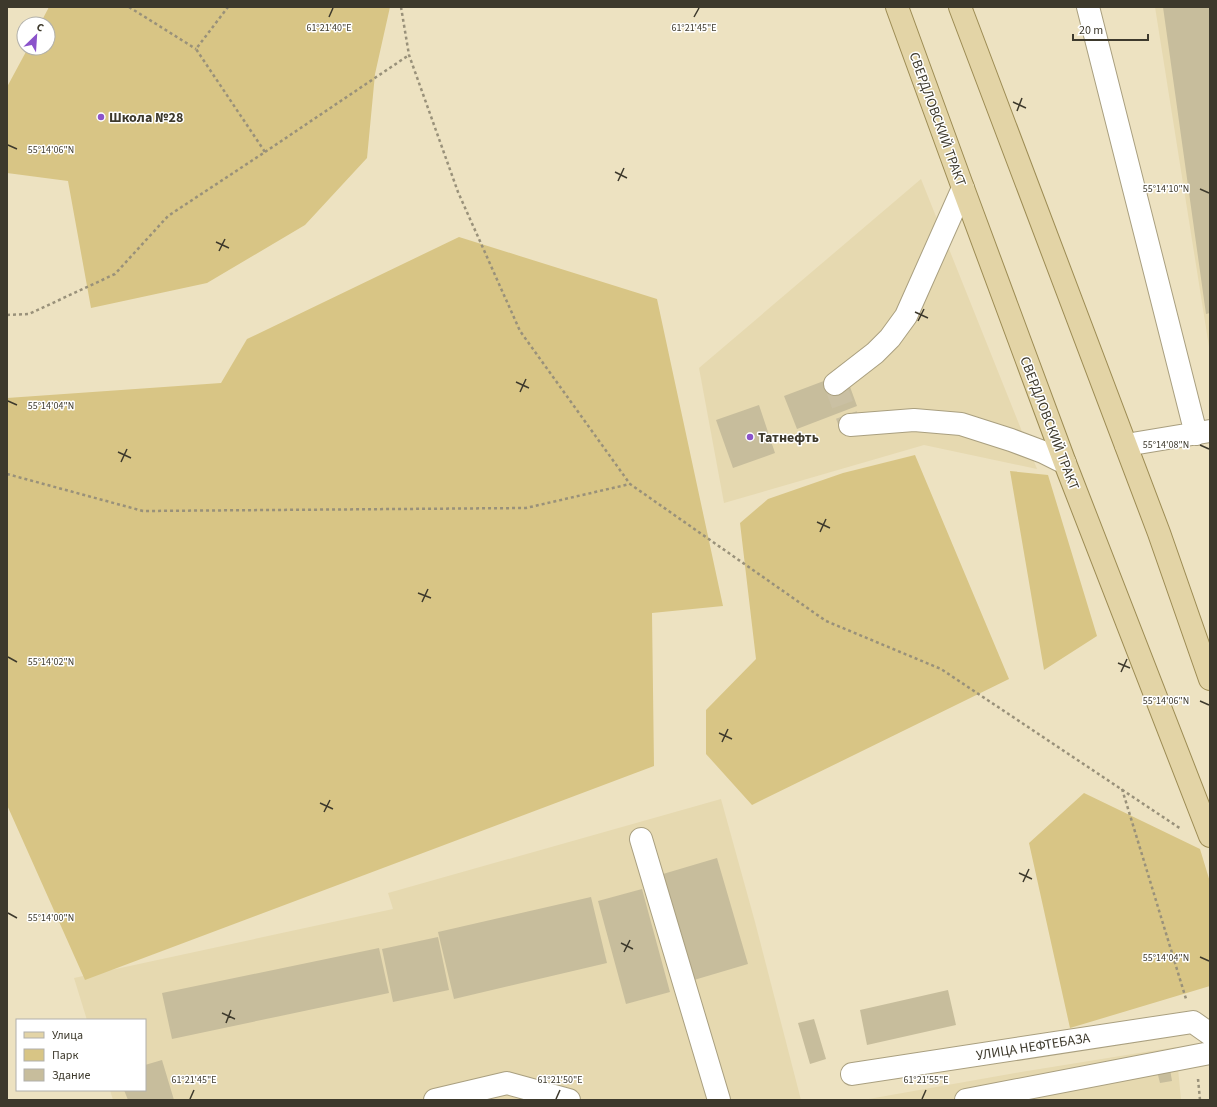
<svg xmlns="http://www.w3.org/2000/svg" width="1217" height="1107" font-family="'Source Sans 3',sans-serif">
<style>
.built{fill:#e6d9b0}
.green{fill:#d8c585}
.building{fill:#c7bd9c}
.lines{fill:none;stroke-linecap:round;stroke-linejoin:round}
.minor-tunnel{stroke:#cac0a3;stroke-width:22;stroke-dasharray:22 11;stroke-linecap:butt}
.minor-casing{stroke:#a99f7f;stroke-width:24}
.major-casing{stroke:#9d8c54;stroke-width:24}
.path{stroke:#99917a;stroke-width:2.5;stroke-dasharray:3 3;stroke-linecap:butt}
.minor{stroke:#fff;stroke-width:22}
.major{stroke:#e3d4a6;stroke-width:22}
.ticks{fill:none;stroke:#3d392c;stroke-width:1.5}
.poi-dot{fill:#8b53cb;stroke:#fff;stroke-width:1.5}
.labels{text-anchor:middle;stroke-width:3;stroke-linejoin:round;paint-order:stroke}
.poi-label{font-size:14px;font-weight:bold;fill:#3d392c;stroke:#fff;text-anchor:start}
.street-label{font-size:14px;fill:#3d392c;stroke:#fff}
.ticks-label{font-size:10px;text-anchor:middle;fill:#3d392c;stroke:#fff;stroke-width:3;stroke-linejoin:round;paint-order:stroke}
</style>
<rect width="100%" height="100%" fill="#ede2c1"/>
<!-- built -->
<path class="built" d="M1155 7H1210V353Z
M921 179 1037 469 924 445 724 503 699 368Z
M721 799 755 922 801 1100H113L110 1090H145V1020H87L74 978 393 909 388 893Z
M1176 1047 1181 1100H863L1021 1072Z"/>
<!-- green -->
<path class="green" d="M49 7H390L375 74 367 158 305 225 207 283 91 308 68 181 7 173V87L28 48H48V24H40Z
M459 237 657 299 723 606 652 613 654 766 85 980 7 805V398L221 383 247 339Z
M915 455 1009 679 752 805 706 754V710L756 659 740 523 768 499 843 473Z
M1010 471 1048 475 1097 636 1044 670Z
M1084 793 1200 849 1210 882V986L1070 1028 1029 843Z"/>
<!-- building -->
<path class="building" d="M1163 7H1210V313L1206 314Z
M845 373 857 406 797 429 784 396Z
M759 405 775 453 733 468 716 420Z
M717 858 748 964 694 980 663 874Z
M642 889 670 992 626 1004 598 901Z
M591 897 607 963 454 999 438 932Z
M438 937 449 990 393 1002 382 949Z
M379 948 389 993 172 1039 162 993Z
M948 990 956 1025 867 1045 860 1010Z
M814 1019 826 1059 810 1064 798 1023Z
M162 1060 174 1100H128L124 1090H145V1065Z
M1170 1069 1172 1081 1160 1083 1157 1071Z"/>
<g class="lines">
<!-- minor-tunnel -->
<path class="minor-tunnel" d="M835 384 850 425"/>
<!-- minor casing -->
<g class="minor-casing">
<path id="minor" d="M1088 7 1196 434
M835 384 875 353 890 338 906 316 963 188
M850 425 914 420 961 424 1011 440 1043 452 1065 463
M1126 445 1210 431
M641 839 719 1100
M852 1074 1193 1022 1210 1034
M435 1100 507 1083 569 1100
M966 1100 1210 1053"/>
</g>
<!-- major casing -->
<g class="major-casing">
<path id="major" d="M897 7 963 188 1065 463 1210 836
M960 7 1159 533 1210 679"/>
</g>
<!-- path -->
<path class="path" d="M129 7 196 49
M401 7 409 55 458 192 520 331 630 484 826 621 941 669 1181 829
M265 152 409 55
M7 315 29 314 115 274 168 216 265 152 196 49 228 7
M7 474 143 511 526 508 630 484
M1122 789 1186 999
M1198 1079 1200 1100"/>
<!-- minor -->
<use href="#minor" class="minor"/>
<!-- major -->
<use href="#major" class="major"/>
</g>
<!-- ticks -->
<path class="ticks" d="M329 17 333 8M694 17 699 8M1013 102 1026 108M1017 111 1022 98M8 145 17 149M615 172 627 178M618 181 624 168M1200 189 1209 193M216 242 229 248M219 251 225 239M915 312 928 318M918 321 924 309M516 382 529 388M520 392 526 379M8 401 17 405M1200 445 1209 449M118 452 131 458M121 462 127 449M817 522 830 528M820 532 826 519M418 593 431 598M422 602 428 589M8 657 17 662M1118 663 1130 668M1121 672 1127 659M1200 701 1209 705M719 733 732 739M722 742 728 729M320 803 333 809M324 812 330 800M1019 873 1032 879M1023 882 1029 869M8 913 17 918M621 943 633 949M624 952 630 940M1200 957 1209 961M222 1013 235 1019M226 1023 231 1010M190 1099 194 1090M556 1099 560 1090M922 1099 926 1090"/>
<!-- markers -->
<g class="poi-dot">
<circle cx="101" cy="117" r="4"/>
<circle cx="750" cy="437" r="4"/>
</g>
<g class="labels">
<!-- poi labels -->
<g class="poi-label">
<text x="109" y="122">Школа №28</text>
<text x="758" y="442">Татнефть</text>
</g>
<!-- street labels -->
<g class="street-label">
<text transform="translate(938 119) rotate(70)" y="5">СВЕРДЛОВСКИЙ ТРАКТ</text>
<text transform="translate(1050 423) rotate(69)" y="5">СВЕРДЛОВСКИЙ ТРАКТ</text>
<text transform="translate(1033 1046) rotate(-9)" y="5">УЛИЦА НЕФТЕБАЗА</text>
</g>
</g>
<g class="ticks-label">
<text x="329" y="31">61°21'40"E</text>
<text x="694" y="31">61°21'45"E</text>
<text x="51" y="153">55°14'06"N</text>
<text x="1166" y="192">55°14'10"N</text>
<text x="51" y="409">55°14'04"N</text>
<text x="1166" y="448">55°14'08"N</text>
<text x="51" y="665">55°14'02"N</text>
<text x="1166" y="704">55°14'06"N</text>
<text x="51" y="921">55°14'00"N</text>
<text x="1166" y="961">55°14'04"N</text>
<text x="194" y="1083">61°21'45"E</text>
<text x="560" y="1083">61°21'50"E</text>
<text x="926" y="1083">61°21'55"E</text>
</g>
<!-- border -->
<rect width="1217" height="1107" fill="none" stroke="#3d392c" stroke-width="16"/>
<!-- legend -->
<rect x="16" y="1019" width="130" height="72" fill="#ffffff" stroke="#b1b0ab"/>
<rect x="24" y="1032" width="20" height="6" fill="#e3d4a6" stroke="#b1b0ab"/>
<text x="52" y="1039" font-size="12" fill="#3d392c">Улица</text>
<rect x="24" y="1049" width="20" height="12" fill="#d8c585" stroke="#b1b0ab"/>
<text x="52" y="1059" font-size="12" fill="#3d392c">Парк</text>
<rect x="24" y="1069" width="20" height="12" fill="#c7bd9c" stroke="#b1b0ab"/>
<text x="52" y="1079" font-size="12" fill="#3d392c">Здание</text>
<!-- north arrow -->
<g transform="translate(36 36) rotate(25)"><circle r="19" fill="#ffffff" stroke="#b1b0ab"/>
<path d="M0-3L7 15L0 10L-7 15Z" fill="#8b53cb"/>
<text y="-6" font-size="11" font-weight="bold" text-anchor="middle" fill="#3d392c">С</text>
</g>
<!-- scale -->
<path d="M1073 34v6h75v-6" fill="none" stroke="#3d392c" stroke-width="2"/>
<text x="1079" y="34" font-size="12" fill="#3d392c" stroke="#ffffff" stroke-width="3" paint-order="stroke">20 m</text>
</svg>
